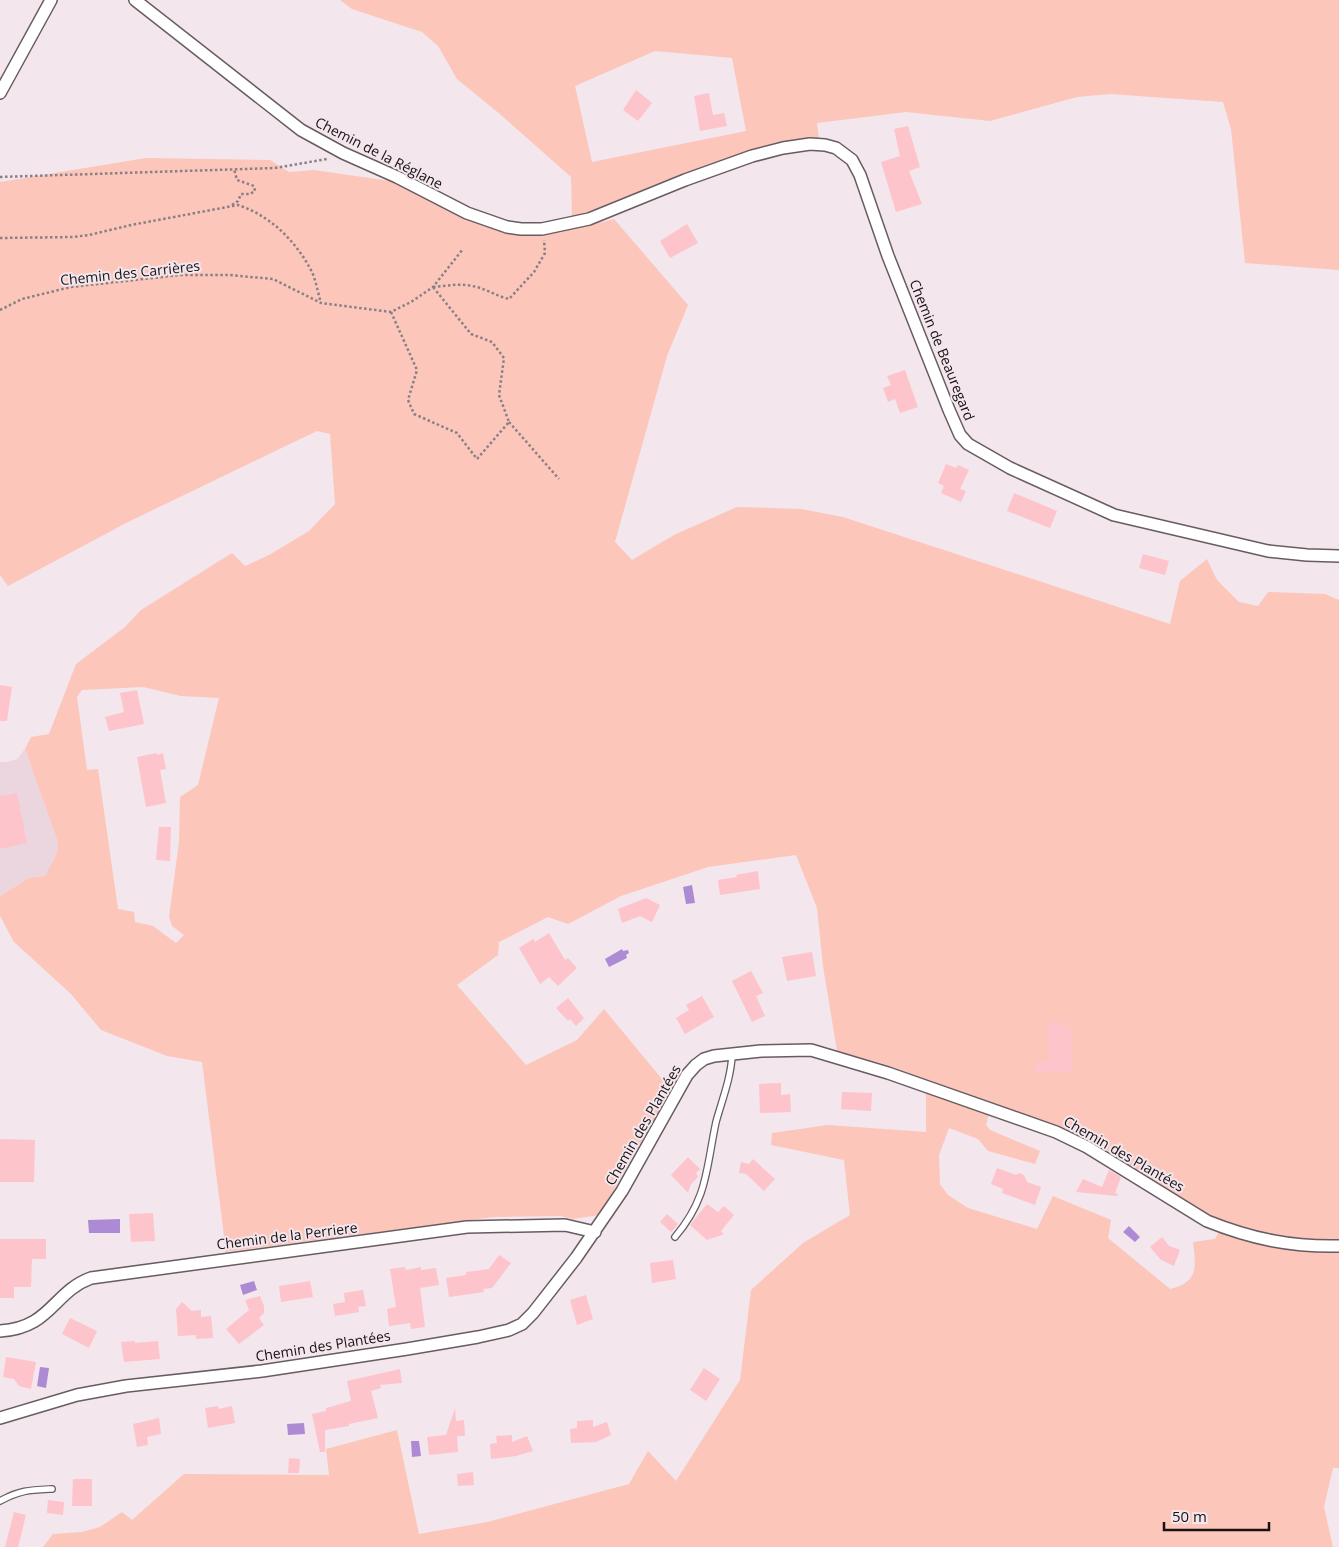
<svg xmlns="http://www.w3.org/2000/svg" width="1339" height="1547" font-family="'Open Sans',sans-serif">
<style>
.built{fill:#ebd6df}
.green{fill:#fcc6bb;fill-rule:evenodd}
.water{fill:#ad8bd4}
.building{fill:#fec4cb}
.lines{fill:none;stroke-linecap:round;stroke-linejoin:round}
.lane-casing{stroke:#675c61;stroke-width:8}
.street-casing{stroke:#675c61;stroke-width:14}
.path{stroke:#898084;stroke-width:2.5;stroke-dasharray:2.5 2.5;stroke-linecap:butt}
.lane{stroke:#fff;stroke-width:5.5}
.street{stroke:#fff;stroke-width:11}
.labels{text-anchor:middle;stroke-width:4;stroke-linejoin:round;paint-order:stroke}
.street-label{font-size:14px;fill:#171214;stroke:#f3e6ec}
</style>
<rect width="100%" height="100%" fill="#f3e6ec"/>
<!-- built -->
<path class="built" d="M25 749 58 842 57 853 45 876 29 878 0 896V762H7L17 759Z"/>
<!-- green -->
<path class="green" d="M340 0H1339V270L1245 263 1231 129 1223 102 1110 94 1077 97 990 121 906 112 817 123 819 140 751 151 664 182 598 210 572 216 571 177 501 115 457 79 438 46 422 32 352 9ZM655 51 732 58 746 131 592 162 575 86Z
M146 158 270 160 289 172 314 170 390 181 477 223 514 234 530 235 548 234 591 225 614 219 688 305 667 356 615 542 632 560 674 535 737 507 801 509 843 517 1170 624 1180 581 1207 559 1217 580 1239 602 1258 606 1268 592 1325 594 1339 600V1468H1333L1324 1507 1333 1547H43L53 1534 82 1532 100 1527 122 1512 132 1520 184 1474 329 1475 326 1449 397 1430 419 1534 488 1522 629 1484 648 1451 676 1481 740 1380 751 1290 803 1243 850 1215 844 1160 771 1145 772 1133 828 1125 926 1132V1091L989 1114 986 1125 990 1130 1040 1151 1035 1164 988 1151 978 1139 949 1128 939 1155 940 1184 948 1195 968 1208 1037 1229 1053 1196 1111 1220 1108 1238 1170 1289C1199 1282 1196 1267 1193 1242L1215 1239 1224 1223 1160 1186 1107 1150 1059 1127 884 1064 837 1051 823 966 817 908 796 855 708 867 621 896 568 924 548 917 499 942 498 955 457 985 526 1065 577 1040 604 1009 671 1090 599 1215 573 1219 560 1216 493 1217 226 1252 202 1062 167 1056 101 1030 71 994 14 942 0 916V896L29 878 45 876 57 853 58 842 25 749 31 737 49 734 76 664 125 627 141 610 232 553 245 566 269 555 309 531 335 504 330 434 317 431 128 522 8 586 0 575V182ZM143 687 181 696 219 698 198 785 180 797 179 842 169 917 172 926 184 935 176 943 153 926 135 922 134 912 118 909 98 769 87 770 77 697 82 690Z"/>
<!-- water -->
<path class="water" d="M692 885 695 903 686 904 683 887Z
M622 949 623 951 628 950 629 953 626 955 627 958 609 967 605 959Z
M120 1219V1233H89L88 1220Z
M1129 1226 1140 1237 1135 1242 1123 1232Z
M254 1281 257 1290 243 1295 240 1285Z
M40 1367 49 1368 46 1388 37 1386Z
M304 1423 305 1434 288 1435 287 1424Z
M411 1441H419L421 1456 412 1457Z"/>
<!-- building -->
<path class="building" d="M636 90 652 103 638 121 623 110Z
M709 93 713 115 724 113 727 126 700 131 694 96Z
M908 126 920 167 909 171 922 204 896 212 881 162 900 156 894 129Z
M687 224 698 243 670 258 660 241Z
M905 370 918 407 900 413 895 399 888 402 883 388 891 385 887 376Z
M946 464 956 468 958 465 969 470 960 489 966 491 961 502 941 493 944 486 938 483Z
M1014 493 1057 511 1050 528 1007 511Z
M1143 554 1169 561 1165 575 1139 568Z
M0 685 12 687 7 721H0Z
M137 690 144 724 109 731 105 717 124 712 120 693Z
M157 753V755L163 753 166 769 160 770 166 803 146 807 137 757Z
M17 793 27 843 0 849V796Z
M159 827H171L170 861 156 860Z
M758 871 760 889 720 895 718 880 737 877 736 875Z
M646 898 660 905 652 922 640 916 622 923 618 909Z
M549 933 565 960 568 958 577 968 558 986 549 977 540 984 519 948 533 939 535 942Z
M812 952 816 976 787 981 782 957Z
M751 971 763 993 756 996 765 1016 752 1022 732 981Z
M702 996 714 1017 685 1034 676 1018 689 1010 686 1005Z
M568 998 584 1018 576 1026 570 1019 568 1021 556 1008Z
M1048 1022H1062V1027H1071L1072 1072 1036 1073V1061H1049Z
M781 1083V1095L790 1094 791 1112 760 1113 759 1084Z
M842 1092 872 1093 871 1111 841 1109Z
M0 1139 35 1140 34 1182H0Z
M688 1157 700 1169 696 1173 698 1177 691 1184 688 1193 671 1175Z
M753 1159 775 1179 764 1191 746 1174 739 1173 741 1162 749 1164Z
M997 1168 1016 1175 1019 1173 1024 1175 1027 1182 1041 1187 1035 1205 1002 1193 1003 1189 991 1184Z
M1109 1170 1121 1177 1115 1193 1118 1194 1117 1196 1076 1192 1083 1179 1102 1187Z
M707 1204 718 1212 724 1206 734 1215 721 1231 724 1234 707 1240 690 1225Z
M153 1213 155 1241 131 1242 129 1214Z
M667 1214 678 1224 671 1232 660 1222Z
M1162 1237 1169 1246 1180 1250 1174 1266 1161 1260 1150 1247Z
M0 1239H46V1259H32L31 1287H14V1298H0Z
M499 1255 511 1263 492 1288 483 1289 484 1292 449 1297 446 1278 466 1275V1272L489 1269Z
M673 1260 676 1279 652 1283 650 1263Z
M405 1267 406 1270 421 1267V1270L436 1268 439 1285 420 1288 425 1327 411 1329 410 1323 389 1326 387 1309 396 1307 390 1269Z
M310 1281 313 1297 281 1302 279 1286Z
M363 1290 366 1306 358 1307 359 1312 335 1316 333 1304 345 1302 344 1293Z
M586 1295 593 1319 577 1325 570 1300Z
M260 1296 264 1306V1313L259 1318 264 1325 239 1344 226 1329 249 1310 245 1300Z
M182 1302 192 1311 201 1310V1317L211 1316 213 1338 196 1339V1335L178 1336 176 1309Z
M70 1318 97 1331 89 1348 62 1334Z
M135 1341V1343L158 1341 160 1359 124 1362 121 1342Z
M6 1357 36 1362 31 1389 19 1386 14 1379 3 1377Z
M704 1368 720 1379 706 1401 690 1390Z
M400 1369 402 1383 380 1385 381 1388 371 1391 378 1418 349 1424V1426L325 1430V1452H320L312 1414 326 1411V1408L351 1401 347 1381Z
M218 1406V1409L232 1406 235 1423 208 1428 205 1408Z
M455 1408 456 1421 464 1420 465 1436H457L458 1452 429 1455 427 1437 446 1435Z
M159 1418 161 1434 147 1437 148 1445 137 1447 133 1424Z
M593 1420V1427L607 1422 611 1435 596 1442 571 1443 570 1429 577 1428V1421Z
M512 1435V1442L527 1436 533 1451 516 1456 491 1459 490 1444 497 1443 496 1436Z
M289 1458 300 1459 299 1473H288Z
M473 1472 474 1485 458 1486 457 1474Z
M73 1479H92V1506H72Z
M48 1500 64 1502 63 1515 47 1513Z
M14 1512 26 1515 18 1547H5Z"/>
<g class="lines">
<!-- lane casing -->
<g class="lane-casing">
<path id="lane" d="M675 1237C708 1198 706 1169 716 1122 722 1100 731 1078 732 1055
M0 1501C20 1490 30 1490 52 1489"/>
</g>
<!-- street casing -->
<g class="street-casing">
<path id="street" d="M135 0 301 130 343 153 397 177 467 213 507 227 521 229H542L589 219 685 180 752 156 783 148 810 144 825 145 836 148 852 160 860 175 888 256 949 410 960 435 968 444 1010 468 1114 515 1268 551 1307 555 1339 556
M0 93 51 0
M0 1331C51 1328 53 1292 91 1278L467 1227 565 1225 595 1232
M0 1418 77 1395 126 1386 262 1371 407 1349 478 1337 509 1330 522 1324 533 1313 576 1258 622 1191 687 1075 696 1065 704 1059 714 1056 761 1051 811 1050 888 1073 1056 1132 1087 1147 1207 1221C1252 1239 1291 1247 1339 1246"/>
</g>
<!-- path -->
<path class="path" d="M0 177 275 168 327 159
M232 205 238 201 241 194H250L255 191 254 186 237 180 234 169
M0 238 73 237 89 235 131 225 238 205C271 216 296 241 312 272 316 281 318 293 321 303
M433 287C446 286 459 283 472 286 485 288 496 296 509 299L534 272 545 253 544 240
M0 310 22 299 71 287 180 275H229L273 279 321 303 391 312 411 302 433 287 463 249
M391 312 417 370 408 400 414 414 457 433 477 459 509 422 499 395 504 358 492 342 471 334 433 287
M509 422 559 479"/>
<!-- lane -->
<use href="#lane" class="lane"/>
<!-- street -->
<use href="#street" class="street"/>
</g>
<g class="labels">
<!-- street labels -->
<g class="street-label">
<text transform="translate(379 153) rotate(27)" y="5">Chemin de la Réglane</text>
<text transform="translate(130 273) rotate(-6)" y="5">Chemin des Carrières</text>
<text transform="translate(942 350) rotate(68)" y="5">Chemin de Beauregard</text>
<text transform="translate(643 1125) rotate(-60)" y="5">Chemin des Plantées</text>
<text transform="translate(1124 1154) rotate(30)" y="5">Chemin des Plantées</text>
<text transform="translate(287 1236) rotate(-7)" y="5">Chemin de la Perriere</text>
<text transform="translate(323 1346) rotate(-9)" y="5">Chemin des Plantées</text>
</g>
</g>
<!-- scale -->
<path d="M1164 1522v8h105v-8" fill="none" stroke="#171214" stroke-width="2.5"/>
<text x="1172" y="1522" font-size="15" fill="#171214" stroke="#f3e6ec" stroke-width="4" paint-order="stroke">50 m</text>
</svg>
